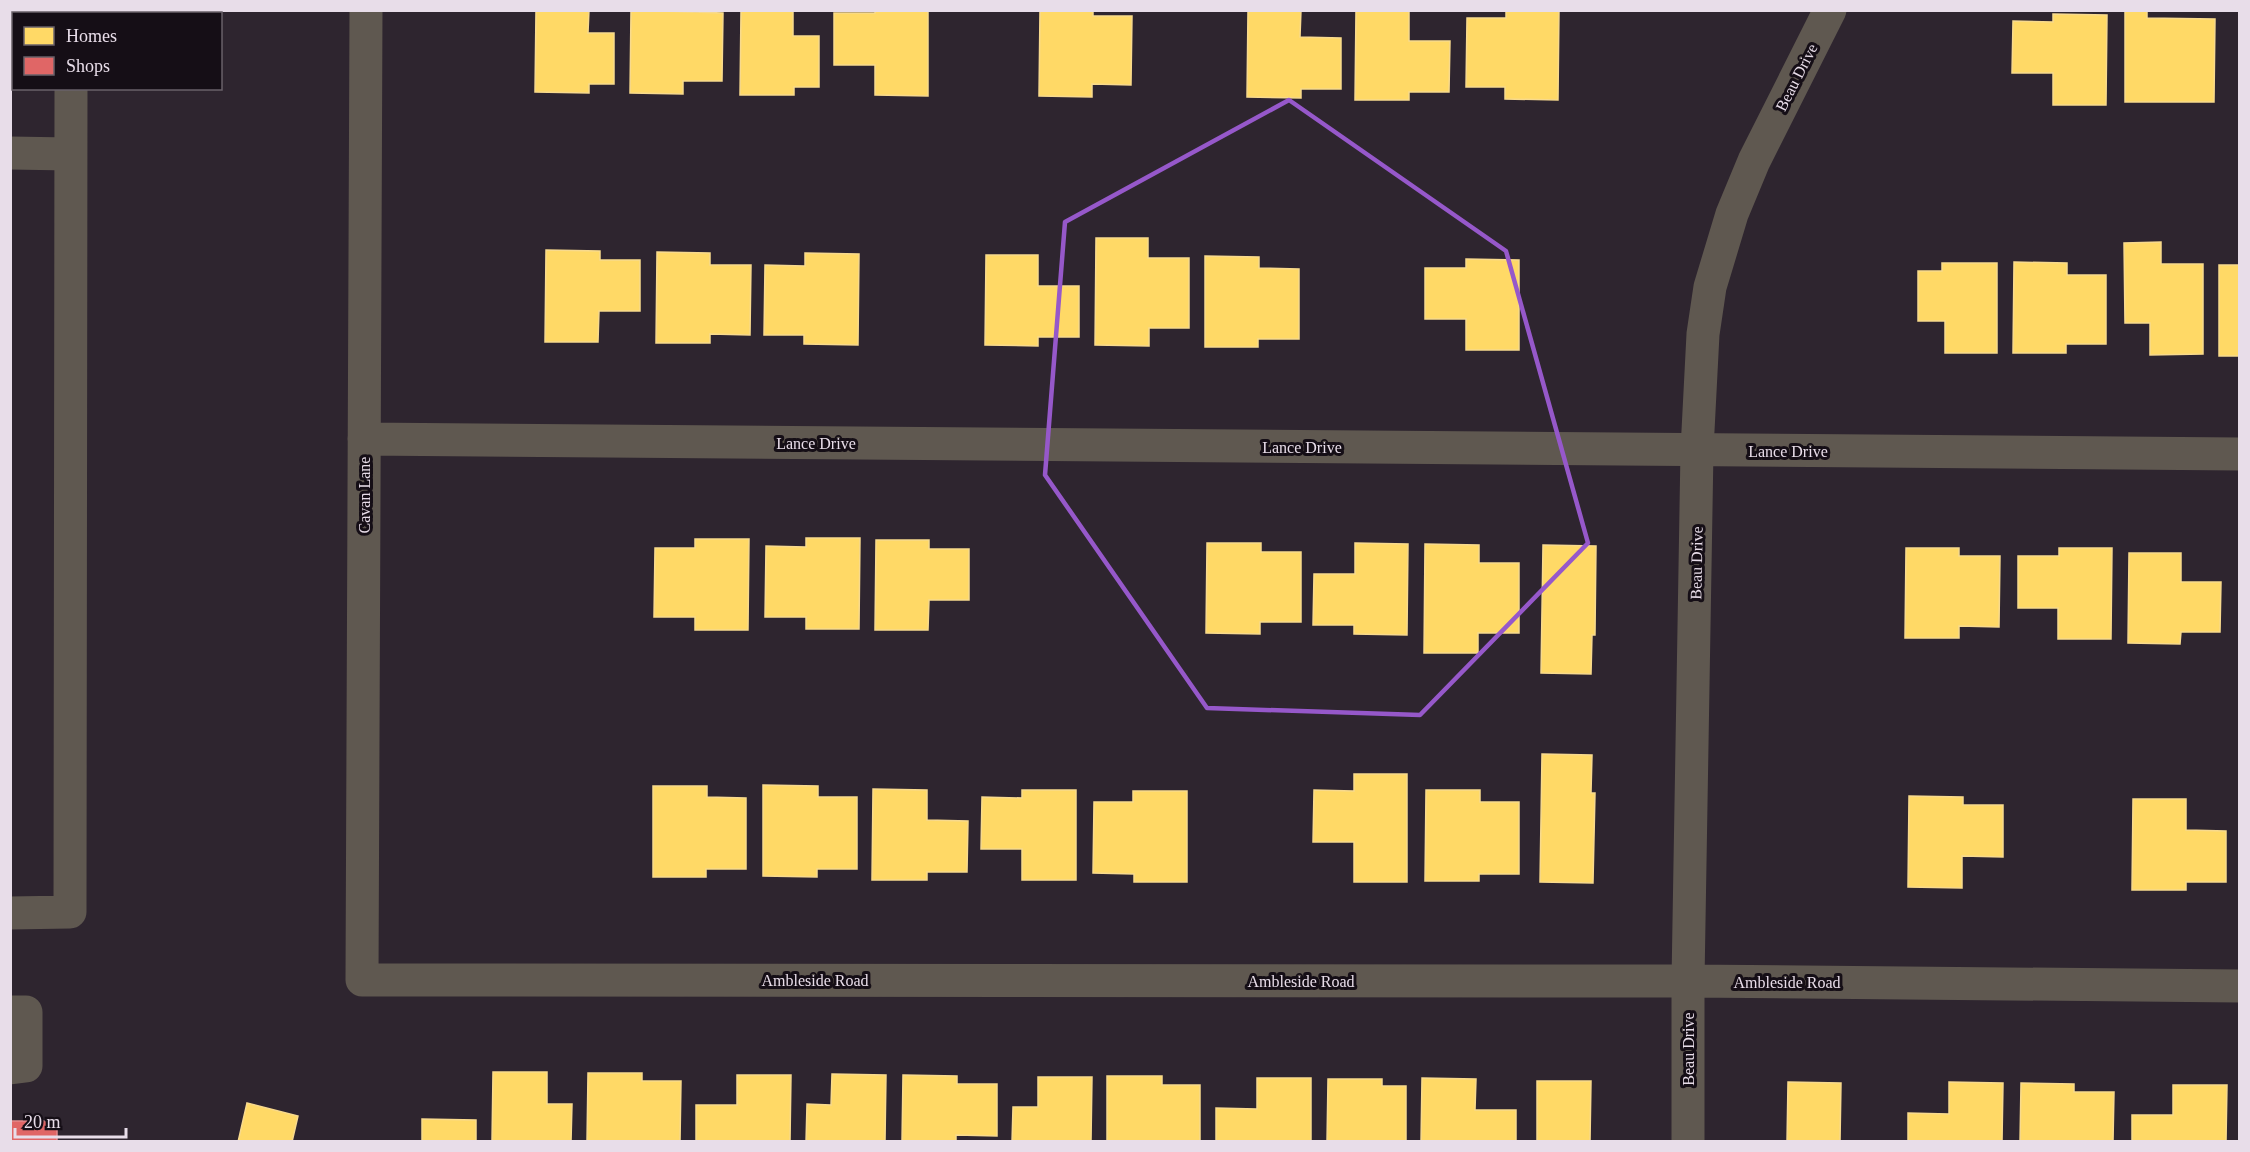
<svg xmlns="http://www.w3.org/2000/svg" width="2250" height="1152" font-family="'Times New Roman',serif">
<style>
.homes{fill:#ffd966;stroke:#f8da8d;stroke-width:1.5}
.shops{fill:#e06666;stroke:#e28a8d;stroke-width:1.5}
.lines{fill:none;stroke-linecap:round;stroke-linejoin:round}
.minor{stroke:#5f5850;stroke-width:33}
.marked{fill:none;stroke:#9658ca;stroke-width:4.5;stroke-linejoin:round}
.labels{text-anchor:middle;stroke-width:6;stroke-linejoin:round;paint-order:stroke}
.street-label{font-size:16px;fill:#e8dde9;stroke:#150e16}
</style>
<rect width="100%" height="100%" fill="#2e252f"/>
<!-- homes -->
<path class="homes" d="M536 10H589L588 33H614V84H589V93L535 92Z
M631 10 723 13 722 81H683V94L630 93Z
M741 10H793V36H819V87H794V95H740Z
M875 10H928V96L875 95V65H834V13H875Z
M1040 10H1093V16H1132L1131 85 1092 84V97L1039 96Z
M1248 10H1301L1300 37 1341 38V89H1301V98L1247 97Z
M1356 10H1409V41H1450L1449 92H1409V100H1355Z
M1506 10H1559L1558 100 1505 99V87H1466L1467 18H1506Z
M2125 10H2147V18L2215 19 2214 102H2125Z
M2053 14 2107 15 2106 105H2053V73H2012L2013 21 2053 22Z
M1096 238H1148V258H1189V328H1149V346L1095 345Z
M2161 242V264H2203V354L2150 355V323H2125L2124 243Z
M546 250 600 251V260H640V311H599L598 342H545Z
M657 252 710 253V265H751L750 335 710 334V343H656Z
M805 253 859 254 858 345 804 344V335H764L765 265 805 266Z
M986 255H1038V286H1079V337H1038V346L985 345Z
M1205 256 1259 257V268L1299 269V339H1258V347H1205Z
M1466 259 1519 260V350H1466V319H1425V268H1466Z
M2014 262 2067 263V275H2106V344H2066V353H2013Z
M1942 263H1997V353H1945V321H1918V271H1942Z
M2219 265H2240V356H2219Z
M806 538H860L859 629H806V617H765L766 546 806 547Z
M695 539H749L748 630H695V617H654L655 548H695Z
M876 540H929V549H969V600H929L928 630H875Z
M1207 543H1261V552H1301V622H1260V634L1206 633Z
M1355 543 1408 544 1407 635 1354 634V625H1313L1314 574H1355Z
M1425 544 1479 545V563H1519V633H1478V653H1424Z
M1543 545 1596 546 1595 635H1592L1591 674 1541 673Z
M1906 548H1959V556H2000L1999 627 1959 626V638H1905Z
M2059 548H2112L2111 639H2058V608H2018V556H2059Z
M2129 553H2181V582H2221L2220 632H2181L2180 644 2128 643Z
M1542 754 1592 755 1591 793H1595L1593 883 1540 882Z
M1354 774H1407V882H1354V842H1313L1314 790 1354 791Z
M763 785 818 786V797H857V869H817V877L763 876Z
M653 786H707V797L746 798V869H706V877H653Z
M873 789 927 790V820L968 821 967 872H927V880H872Z
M1022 790H1076V880H1022V849H981L982 797 1022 798Z
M1426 790H1480V802H1519V874H1479V881H1425Z
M1133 791H1187V882H1134V874L1093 873 1094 802H1133Z
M1909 796 1963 797V805H2003V857L1962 856V888L1908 887Z
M2133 799H2186V830L2226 831V882H2186V890H2132Z
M493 1072H547V1104H572L571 1142H492Z
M588 1073H642V1081H681L680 1142H587Z
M832 1074 886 1075 885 1142H806L807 1104 831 1105Z
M737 1075H791L790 1142H696V1105H737Z
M903 1075 957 1076V1084H997V1136L956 1135V1142H902Z
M1107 1076H1162V1085H1200V1142H1107Z
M1038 1077H1092L1091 1142H1012L1013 1107H1038Z
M1257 1078H1311V1142H1216V1108L1257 1109Z
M1422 1078 1476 1079 1475 1110H1516V1142H1421Z
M1328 1079H1382V1086H1406V1142H1327Z
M1537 1081H1591L1590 1142H1537Z
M1788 1082 1841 1083 1840 1142H1787Z
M1949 1082 2003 1083 2002 1142H1908V1113L1949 1114Z
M2021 1083 2074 1084V1092H2114L2113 1142H2020Z
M2173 1085H2227L2226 1142H2132V1115H2173Z
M247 1103 298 1116 292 1142H238Z
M422 1119 476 1120V1142H422Z"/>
<!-- shops -->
<path class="shops" d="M10 1121H57V1142H10Z"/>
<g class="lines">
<!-- minor -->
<path class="minor" d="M366 10 362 980 1688 981 2240 986
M72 14V10
M10 153 70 154
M364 439 2240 454
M10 913 70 912 71 88
M10 1012H26V1066L10 1068
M1688 1142V981L1697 450 1703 334 1710 287 1732 214 1754 161 1830 10"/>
</g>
<!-- marked area -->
<path class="marked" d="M1289 100 1506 251 1588 543 1420 715 1207 708 1045 475 1065 222Z"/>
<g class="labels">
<!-- street labels -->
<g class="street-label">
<text transform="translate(1796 77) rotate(-63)" y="6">Beau Drive</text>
<text x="816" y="449">Lance Drive</text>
<text x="1302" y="453">Lance Drive</text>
<text x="1788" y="457">Lance Drive</text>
<text transform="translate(364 495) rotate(-90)" y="6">Cavan Lane</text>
<text transform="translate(1696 563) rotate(-89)" y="6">Beau Drive</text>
<text x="815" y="986">Ambleside Road</text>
<text x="1301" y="987">Ambleside Road</text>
<text x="1787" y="988">Ambleside Road</text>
<text transform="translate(1688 1049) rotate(-90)" y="6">Beau Drive</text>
</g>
</g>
<!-- border -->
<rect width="2250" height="1152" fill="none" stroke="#e8dde9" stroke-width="24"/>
<!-- legend -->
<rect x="12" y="12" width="210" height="78" fill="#150e16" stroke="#69616a" stroke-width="1.5"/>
<rect x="24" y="27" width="30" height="18" fill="#ffd966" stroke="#69616a" stroke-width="1.5"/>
<text x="66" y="42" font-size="18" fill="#e8dde9">Homes</text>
<rect x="24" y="57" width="30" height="18" fill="#e06666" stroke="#69616a" stroke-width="1.5"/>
<text x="66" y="72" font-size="18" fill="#e8dde9">Shops</text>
<!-- scale -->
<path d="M15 1128v9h111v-9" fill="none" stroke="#e8dde9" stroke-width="3"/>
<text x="24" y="1128" font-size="18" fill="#e8dde9" stroke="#150e16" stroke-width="4.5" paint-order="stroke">20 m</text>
</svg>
